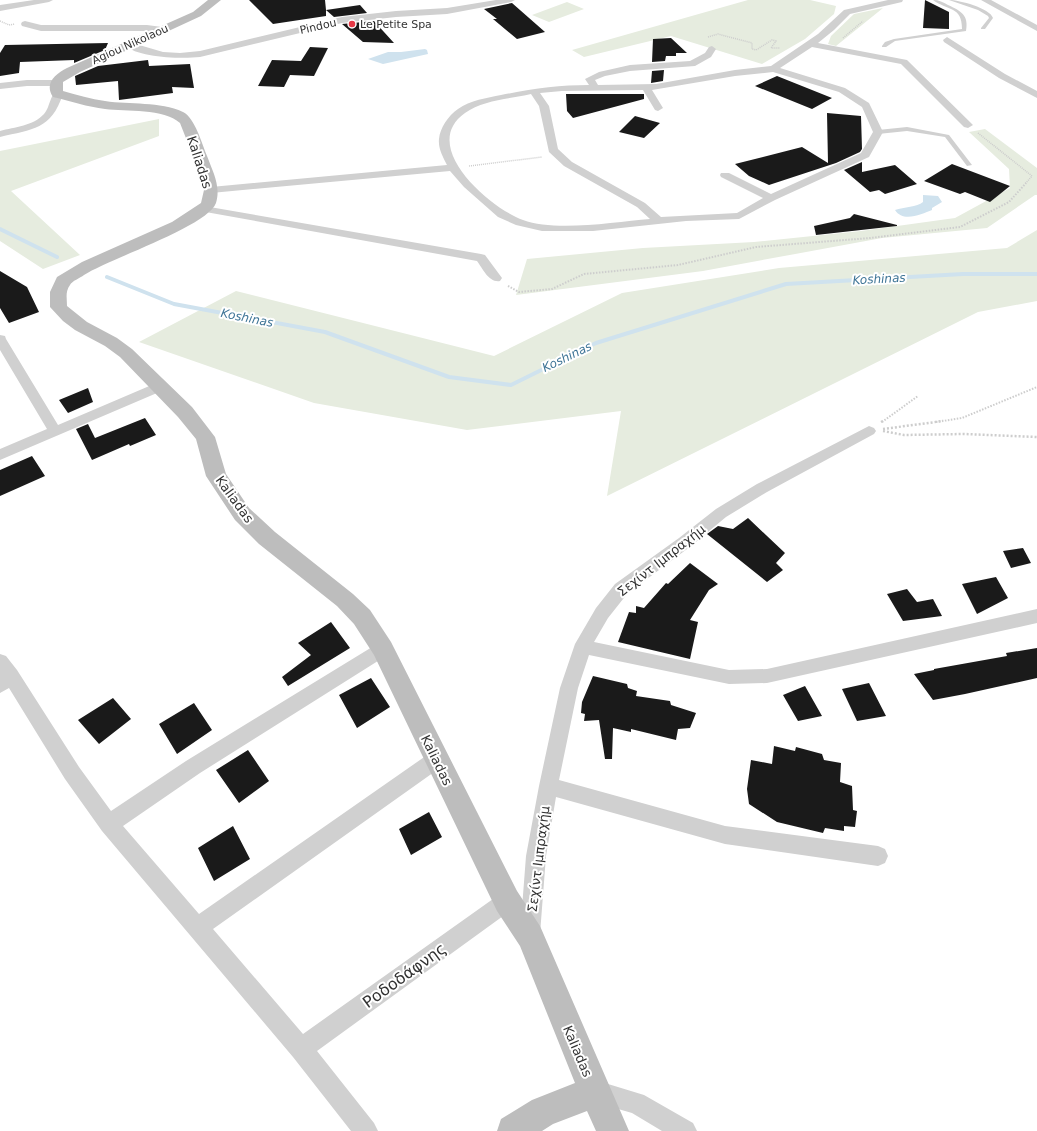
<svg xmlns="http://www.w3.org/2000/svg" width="1037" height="1131" font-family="'DejaVu Sans',sans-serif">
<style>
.green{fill:#e6ecdf}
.water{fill:#cfe2ee}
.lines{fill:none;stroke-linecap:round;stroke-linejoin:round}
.stream{stroke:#cfe2ee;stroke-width:4}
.building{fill:#1a1a1a}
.path-far2{stroke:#cdcdcd;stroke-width:1.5;stroke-dasharray:1 1;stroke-linecap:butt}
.path-far1{stroke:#cdcdcd;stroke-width:2;stroke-dasharray:1.5 1.5;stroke-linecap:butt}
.path{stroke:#cdcdcd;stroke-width:2.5;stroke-dasharray:2 2;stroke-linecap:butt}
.lane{fill:#d0d0d0;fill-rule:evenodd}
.street{fill:#d0d0d0;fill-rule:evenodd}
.secondary{fill:#bdbdbd;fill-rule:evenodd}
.poi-dot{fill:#e63946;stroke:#fff;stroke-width:1.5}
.labels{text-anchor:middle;stroke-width:4;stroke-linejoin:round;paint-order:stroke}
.far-poi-label{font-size:11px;fill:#333;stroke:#fff;text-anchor:start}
.far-street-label{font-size:11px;fill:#333;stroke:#fff}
.far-water-label{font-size:12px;font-style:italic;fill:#3f7597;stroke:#fff}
.street-label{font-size:13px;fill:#333;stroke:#fff}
.near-street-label{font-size:16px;fill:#333;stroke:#fff}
</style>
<rect width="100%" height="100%" fill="#fff"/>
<!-- green -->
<path class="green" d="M748 0H810L836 6 834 14 805 39 762 64 671 36 584 57 572 50Z
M567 2 584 9 549 22 532 15Z
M883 8 836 46 828 44 831 36 854 14Z
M159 119V136L11 191 80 255 43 269 0 241V151Z
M985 129 1037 168V195H1035L987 228 882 238 703 271 516 295 527 259 643 248 754 242 861 231 955 218 1010 188 1009 169 969 132Z
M1037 230V301L978 312 607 496 621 411 467 430 314 403 139 342 236 291 494 356 622 293 779 268 1007 248Z"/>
<!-- water -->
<path class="water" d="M425 49 427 50 428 54 383 64 368 59 388 52H401Z
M923 195 938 196 942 202 932 208V210C922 214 903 223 895 210 904 207 917 207 923 202Z"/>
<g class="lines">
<!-- stream -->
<path class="stream" d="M0 229 57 257
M107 277 174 304 325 332 449 377 511 385 596 343 786 284 963 274H1037"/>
</g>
<!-- building -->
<path class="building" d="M249 0H325L326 10 360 5 367 13 334 17 326 10V16L273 24Z
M925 0 949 12V29L923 28Z
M512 3 545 32 517 39 493 19H497L484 9Z
M374 21 394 43 363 42 342 24Z
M671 38 687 53H676V56H666L665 61 652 62 653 39Z
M108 43 105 50 74 63V60L20 62 19 73 0 76V53L5 45Z
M310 47 328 48 314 76 290 75 284 87 258 86 272 60 301 61Z
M148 60 149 66 190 64 194 88 172 87 173 93 119 100 118 81 76 85 75 76 98 66Z
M664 70 663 81 651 83 652 71Z
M777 76 832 98 812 109 755 86Z
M566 94H644V99L573 118 567 111Z
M827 113 861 116 862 149 860 152 836 163 769 185 749 176 735 164 802 147 828 163Z
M635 116 660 123 644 138 619 132Z
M862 162V172L895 165 917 184 885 194 879 190 870 192 844 170Z
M952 164 1010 186 990 202 965 192 960 194 924 181Z
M854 214 897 225V226L816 235 814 226 850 218Z
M0 271 27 287 39 312 9 323 0 308Z
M88 388 93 402 68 413 59 400Z
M145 418 156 435 130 446 129 444 92 460 76 429 88 424 95 438Z
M32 456 45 476 0 496V470Z
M748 518 785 553 776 563 783 570 767 582 707 534 718 526 733 529Z
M1023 548 1031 563 1011 568 1003 551Z
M690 563 718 584 709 590 690 620 698 622 690 659 618 642 629 612 636 613V606L644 608 666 583 668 584Z
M996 577 1008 598 977 614 962 584Z
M907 589 917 602 933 599 942 616 903 621 887 594Z
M331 622 350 648 288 686 282 677 311 655 298 643Z
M1037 648V678L965 694 933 700 914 674 934 670V669L1007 656 1006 653Z
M593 676 627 684 628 688 637 691 636 696 670 701 671 705 696 713 690 728 678 729 676 740 631 729V732L613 728 612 759H605L599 720 584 721 585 714 581 713 582 702Z
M371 678 390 707 357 728 339 695Z
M869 683 886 716 857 721 842 689Z
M805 686 822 716 798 721 783 695Z
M113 698 131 719 99 744 78 720Z
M194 703 212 730 177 754 159 724Z
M774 746 795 751 796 747 822 754 824 760 841 763 840 782 852 786 853 810 857 811 855 827 844 826V831L825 828 823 833 777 822 749 804 747 789 751 760 772 764Z
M248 750 269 781 239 803 216 770Z
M429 812 442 837 411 855 399 829Z
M233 826 250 859 214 881 198 848Z"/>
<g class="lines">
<!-- path-far2 -->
<path class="path-far2" d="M0 21 9 25 15 24
M708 37 718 34 752 43V49L756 50 772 40 776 41 771 48H780
M843 38 863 21
M978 133 1032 176 1025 184
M469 166 542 157"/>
<!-- path-far1 -->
<path class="path-far1" d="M508 286 519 292 552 289 584 274 678 265 756 247 870 238 960 227 1009 202 1026 183
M882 422 918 396
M936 422 962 418 1037 387"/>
<!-- path -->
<path class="path" d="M881 422 883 421
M883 429 943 421
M883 431 904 435 964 434 1037 437"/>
<!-- lane -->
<path class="lane" d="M933 0C939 0 943 2 948 5 961 11 969 15 966 31L895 41 886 47H882V46L885 42 894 39 962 29C962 6 948 11 933 0Z
M949 0C959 0 990 8 993 18L985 29H981V28L989 18 988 16 978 10Z
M907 127 949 135 972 165 967 166 945 137 907 131 878 134 875 132 878 130Z"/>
<!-- street -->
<path class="street" d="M34 0H53L49 2 0 11V5Z
M496 0H515L511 2 447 14 396 17 342 23 200 57C182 59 137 58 125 45L129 42 163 52 180 53 200 51 342 17 396 11 447 8Z
M888 0H903L902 2 850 14 834 30 818 43 907 60 973 125 968 128 964 127 901 64 812 47 780 68 845 88 869 103 883 132 869 157 775 200 739 219 686 221 593 231H542L516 225 498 217 464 187 450 171 211 193 206 190 211 187 447 165C443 157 438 149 439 139 440 128 448 116 458 109 470 100 487 98 501 95 531 89 559 85 589 85L585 79 599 72 630 65 690 61 705 53 709 47 712 46 716 49 711 57 695 66 630 71 605 76 595 80 598 85 656 84 735 70 771 66 818 34 844 10ZM773 72 839 92 862 107 873 132 861 153 771 194 729 173H721L720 175 721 177 763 198 737 213 661 217 645 203 572 162 558 149 549 106 540 93 562 91 643 90 655 110 658 111 663 108 652 90 735 76ZM531 94 539 106 549 152 564 166 637 207 650 219C615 222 555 232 523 220 490 208 418 146 465 113 483 100 510 99 531 94Z
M981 0H991L1037 25V31Z
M25 21 41 25H147L162 27 166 30 162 33 147 31H41L22 26 21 24 22 22Z
M947 37 1005 74 1037 91V98L999 78 944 42 943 40Z
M27 80H56L61 83 56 86H27L0 89V83Z
M58 91 63 94C51 130 33 129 0 137V131C15 127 33 126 44 114 50 108 50 93 58 91Z
M204 206 481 254 485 255 502 278 500 281C489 283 483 269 477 261L200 211 198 209 200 207Z
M0 335 5 336 6 339 58 425 154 384 159 383 164 384 166 387 164 390 0 460V449L47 429 0 350Z
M869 426 874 428 876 431 874 434 767 492 726 517 691 546 627 594 608 618 594 642 729 670 767 669 1037 609V623L767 683 729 684 589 655 578 688 559 780 725 826 878 846 885 849 888 856 885 863 878 866 725 844 556 797 546 856 540 934 537 941 530 944 523 941 520 934 526 856 539 786 560 688 575 644 596 608 615 584 679 538 716 509 757 484Z
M383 642 389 644 392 649 389 654 200 773 123 826 199 914 430 753 437 751 444 753 446 759 444 765 213 929 303 1034 500 894 507 891 514 894 517 901 514 908 317 1051 374 1123 378 1131H351L293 1057 102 831 65 779 9 688 0 693V654L6 656 17 670 79 767 111 811 186 761 377 644Z
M595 1080 644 1095 693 1123 697 1131H662L632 1113 587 1100 583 1092 587 1084Z"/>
<!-- secondary -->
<path class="secondary" d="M208 0H221L201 16 80 72 63 82V91C77 95 91 99 105 101 130 105 160 101 183 112 195 118 202 144 207 156 213 172 221 186 216 203 208 226 109 259 84 275 80 278 72 281 70 285 65 292 67 298 67 306L87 322 117 338 132 349 192 407 215 437 226 474 249 508 275 532 353 594 370 610 391 642 517 891 540 926 629 1131H596L587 1111 553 1124 542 1131H497L501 1119 532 1100 575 1083 520 946 497 911 374 655 354 624 337 606 259 544 235 520 206 476 196 439 178 417 120 357 105 346 75 330 63 321 50 307V292L57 277 82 262 172 222 201 203 204 190 202 179 180 123C164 108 126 112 105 109 88 107 70 101 53 97 44 84 55 74 67 68L193 12Z"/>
</g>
<!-- markers -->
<circle class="poi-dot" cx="352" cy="24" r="4"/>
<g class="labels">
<!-- far-poi labels -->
<g class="far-poi-label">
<text x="360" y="28">Le Petite Spa</text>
</g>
<!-- far-street labels -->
<g class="far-street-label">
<text transform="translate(318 26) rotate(-13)" y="4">Pindou</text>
<text transform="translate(130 44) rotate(-24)" y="4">Agiou Nikolaou</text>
</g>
<!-- far-water labels -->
<g class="far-water-label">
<text transform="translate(879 279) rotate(-3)" y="4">Koshinas</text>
<text transform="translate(247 318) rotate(11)" y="4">Koshinas</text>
<text transform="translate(567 357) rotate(-26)" y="4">Koshinas</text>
</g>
<!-- street labels -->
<g class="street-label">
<text transform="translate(200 162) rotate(72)" y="5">Kaliadas</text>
<text transform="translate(235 499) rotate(54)" y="5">Kaliadas</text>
<text transform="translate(661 560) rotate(-38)" y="5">Σεχίντ Ιμπραχήμ</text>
<text transform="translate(437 760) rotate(64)" y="5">Kaliadas</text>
<text transform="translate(538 859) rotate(-83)" y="5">Σεχίντ Ιμπραχήμ</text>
<text transform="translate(578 1051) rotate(67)" y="5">Kaliadas</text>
</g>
<!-- near-street labels -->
<g class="near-street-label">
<text transform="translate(404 975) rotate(-36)" y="6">Ροδοδάφνης</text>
</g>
</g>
</svg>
